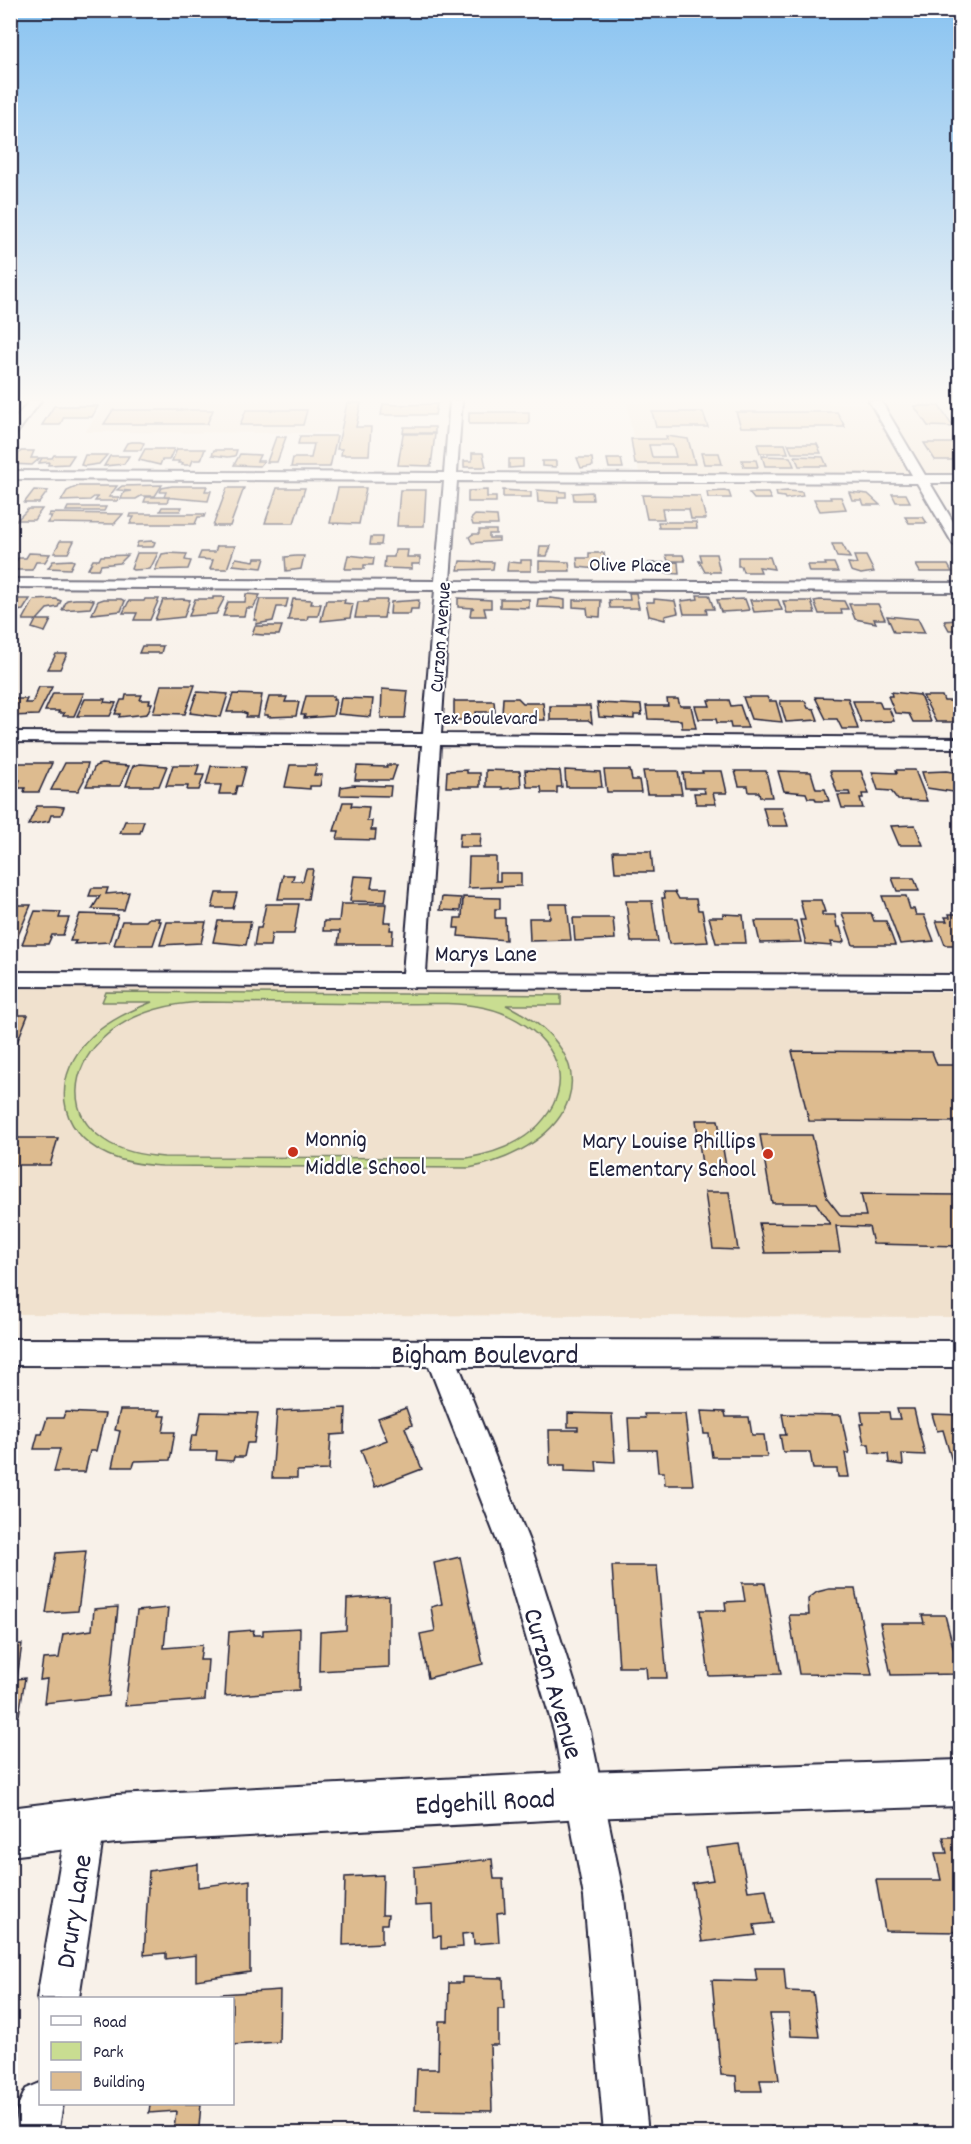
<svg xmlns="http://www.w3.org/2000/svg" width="971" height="2144" font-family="Dekko,sans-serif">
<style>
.built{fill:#f0e1ce}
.green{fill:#c9dd91;stroke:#768066;stroke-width:1.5;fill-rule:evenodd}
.building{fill:#ddbb8f;stroke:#22223b;stroke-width:1.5;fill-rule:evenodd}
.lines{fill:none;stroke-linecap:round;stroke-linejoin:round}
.minor-casing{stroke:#22223b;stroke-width:4}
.tertiary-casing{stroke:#22223b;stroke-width:4}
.minor{fill:#fff;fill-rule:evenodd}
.tertiary{fill:#fff;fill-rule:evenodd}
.poi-dot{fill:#c8321e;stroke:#fff;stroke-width:2}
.labels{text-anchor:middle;stroke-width:4.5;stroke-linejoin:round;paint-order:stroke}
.far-street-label{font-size:20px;fill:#22223b;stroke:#fff}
.street-label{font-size:24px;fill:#22223b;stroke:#fff}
.poi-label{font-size:24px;fill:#22223b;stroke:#fff;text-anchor:start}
.near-street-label{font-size:28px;fill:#22223b;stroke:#fff}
</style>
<rect width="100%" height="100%" fill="#f8f1e9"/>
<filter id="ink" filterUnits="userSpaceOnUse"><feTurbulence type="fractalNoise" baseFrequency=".0167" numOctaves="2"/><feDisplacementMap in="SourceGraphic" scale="12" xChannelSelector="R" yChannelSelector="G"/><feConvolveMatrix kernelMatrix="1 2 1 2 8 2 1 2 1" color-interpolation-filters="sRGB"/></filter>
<g filter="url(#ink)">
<!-- built -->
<path class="built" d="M107 401H347L339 433 85 432Z
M627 403 960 404V474L639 473Z
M11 987 960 992V1317L11 1314Z"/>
<!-- green -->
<path class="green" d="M106 992 561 995V1005H506C618 1059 573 1148 469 1168L162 1166C143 1165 126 1163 108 1155 55 1131 51 1075 92 1036 110 1020 130 1011 152 1002H102ZM202 1002C263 1003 324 1003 385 1004 418 1004 453 1001 486 1008 528 1017 577 1058 553 1105 536 1138 502 1152 467 1158L164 1157C143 1155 121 1152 103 1139 66 1114 71 1069 101 1040 128 1014 165 1004 202 1002Z"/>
<!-- building -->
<path class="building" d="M347 403H361L356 427H371L369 455H341L342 449H337Z
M383 404 399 405 437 404 435 415H381Z
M54 406H98L92 417H64L60 425H42Z
M914 406H939L951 424 957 427 928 426Z
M113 410H213L207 424H104Z
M246 410H307L303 425H240Z
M469 412H529V424H469Z
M652 412H703L708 427H656Z
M736 412H837L845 427H741Z
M404 427H435V433H403Z
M403 434H435L431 466 398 465Z
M300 436H337L330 467H291L293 458H311L314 444H298Z
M666 436 688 439 695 464H635L631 439H667ZM649 445H673L676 457H652Z
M276 437H286L277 462H267Z
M132 442H140L144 443 141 450H123L127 443Z
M924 443H960V460H935Z
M757 444H785L788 453H760Z
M788 444H817L821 453H792Z
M145 449H174L169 460H162L160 465 139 460Z
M177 449H205L201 460H193L191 465H182L183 463H178L179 461H172Z
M214 450H237L235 456 228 457 212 455Z
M21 451H34L31 458H40L32 465 10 464Z
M472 453H483L486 467H464V461H472Z
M701 453H719L722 464H704Z
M240 454 260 455 257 461H264L260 466 234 465Z
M54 455H74L68 464 48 465 49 462 39 463 42 458H52Z
M85 455H107L99 464 85 466 81 465Z
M110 456H129L124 464 104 466Z
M762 456 790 457 794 466H765Z
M795 456 823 457 827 466H799Z
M577 458H592L593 466 581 468Z
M509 459H523V467L509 468Z
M607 459H621L623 468H609Z
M742 460H756L758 467H744Z
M542 461H556V467L542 466Z
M162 485 155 496H141L136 499H121L124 492 131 491 117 490 122 486Z
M78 486H117L109 497H119L117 501H95L98 497H94L90 500 61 501 67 491Z
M172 486H207L205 491H211L208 501 164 497 166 492H160L162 488Z
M227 488H244L230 526H213Z
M277 488H305L294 523H265Z
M338 488H366L359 524 330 523Z
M34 490 48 491 39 503H24Z
M400 490H426L424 526H397Z
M487 490V497H496V502H468V491Z
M503 490 531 492V497H503Z
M537 490 566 492V497H558V503L538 502Z
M724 491 729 492 731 498H708L707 492Z
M787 491 802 492 803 496 785 499 784 497 777 496 776 492Z
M592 492 593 500H574L573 493Z
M849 492 868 494 880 505H864L862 500H852Z
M749 493H768L771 499H754Z
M892 494H906L910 502H896Z
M642 495 700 496 706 519H691L689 509H662L664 519H647Z
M146 497H169L167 502H144Z
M830 497H841L846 509 820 511 814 499H831Z
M68 507H106L104 511H66Z
M162 507H182L180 511H160Z
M28 509H42L34 520H17Z
M50 513 123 514 114 524 47 523 52 516H48Z
M131 514H205L204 517H198L195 524H130L134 517H130Z
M475 515 497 516 498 525H473L471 519Z
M905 517H923L927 523H909Z
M658 522H696L697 528H659Z
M479 530H496V534H489V538H499V541L472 543 469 537 473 534H479Z
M371 537H382L381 545H370Z
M60 541H74L68 553H54Z
M152 541 155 542 153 547H136L138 542Z
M832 544H842L850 558 837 557Z
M217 546H235L227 569H210L213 560 198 559 201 552H215Z
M540 546H551L547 556H539Z
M395 550H408L407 557H420V564H412V569L384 568 385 557H394Z
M29 553 50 554 45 562H36L32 570H11L18 558H26Z
M137 553H158L150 569 133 570 131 569Z
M168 553 187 554 185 560 191 561 188 569 155 570 162 554Z
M589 553H604L606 570 578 567 577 558H589Z
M700 554H716L720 572H705L699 561H702Z
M128 555 120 563 101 565 99 569H88L93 560H99L101 556Z
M348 555 374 558 373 565H364V569H345Z
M666 555H683L685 561H668Z
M296 556H304L301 569 286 571 285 557Z
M854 556H866L874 572 861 574 851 571 848 563 857 564Z
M738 557H770L774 569 759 567 761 572H743L741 566H738Z
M236 558 254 561 255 558H265L262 568 233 565Z
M521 560H531V571H507L508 562 521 563Z
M53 561 72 560 74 561 70 569 48 568Z
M460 561 494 562 493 569 458 570Z
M539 561 569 562 570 571H539Z
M678 562 679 574 651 572 649 563Z
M825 563H834L838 572H809L807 565H826Z
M916 565H948L952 572H920Z
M629 593H636L639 608H610L609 600H630Z
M246 594 260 595 253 608H246L244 616H223L228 602H245Z
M697 595H709L714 609H706L707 614H684L681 601 698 599Z
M213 597H225L216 614 189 616 195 599H213Z
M458 598 491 600V608H484L486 616H470L471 609 474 608 458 607Z
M551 598 565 600V608L537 607 538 599Z
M10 599H30L23 610 10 612Z
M56 599 61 601 58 607 47 609 37 620H51L45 632 32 628 36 620H23L34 600Z
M75 599H88L94 600 90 608 62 610 67 600Z
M104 599H121L125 601 121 611 92 614 98 601Z
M145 599H159L150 620H134L137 613H123L129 601H144Z
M182 599 190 600 184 617 155 620 163 600Z
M260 599H288L286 607H277L273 621 256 624 257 620H254Z
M293 599 312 600 311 604H321L318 616H308L307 620H288Z
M500 599H529V608L500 607Z
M654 599 675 601 678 613 665 616V620L649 616 646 602H654Z
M745 599 749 610 740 611 721 612 717 600Z
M326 600H345L344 603 353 604 350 618 321 621Z
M369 600H387L384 618H355L358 602H368Z
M419 600 418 609H411L410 614H390L391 602Z
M573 600H601L600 617 588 616 587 608 573 607Z
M750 600H778L782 610 754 612Z
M820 600 844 601 848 609H841L842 614H819L814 601Z
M783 601H811L815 613H787Z
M849 604H878L885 619H874L876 623 855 619Z
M887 616 918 619 925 633 894 632Z
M958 620 960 630H949L944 621Z
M255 626H282L279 635H263L252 634Z
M142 646H163L161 653H139Z
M56 654H67L60 669H48Z
M161 685H195L185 714 153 713Z
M39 687H52L38 715 10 716V706L14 699H27L25 703H32Z
M382 689 408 691 405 718H381Z
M197 692 228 694 221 717 190 713Z
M891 692 920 695 931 722H913L909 714 895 713 888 696H892Z
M53 693H84L74 716H63L64 713H58L59 711H45Z
M233 694 262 695 258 717H246L247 714 242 712H227Z
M126 695H142L140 700H150L149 703H152L147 714 119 717 120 714H115L121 700H125Z
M306 696H334L333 700H336L333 716 304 718 305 715H301Z
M923 696H942L944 701H957L960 707 959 722H936Z
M269 697H287L285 702H299L296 716 268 717V715H264Z
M743 697H767L769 701H776L782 722 751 719Z
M815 697 848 698 858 729H842L837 719H826Z
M341 698 373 699 371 717 338 714Z
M503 698H518L523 703H543L545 720H524V715H502Z
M85 699H105L104 702 116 703 110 716H77Z
M667 699H678L680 706H691L696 728H682L681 720 648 719 646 706H668Z
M708 700H729L731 706 740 705 748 728H731L730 723H717L716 719H699L695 706H710Z
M454 701H494L495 712H476V720H454Z
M780 701H805L808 708 814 709 818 720 786 722Z
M853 701H879L882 708H889L894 721 861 722Z
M597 703 641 705 642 715H634V719L599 717Z
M550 706H590L592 723 588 720H550Z
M19 763H52L39 792H24L25 788H17L20 780H11Z
M65 763H88L84 780 78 791 51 790Z
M101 764 129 766 120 786H86L95 766Z
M140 764 167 766 159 786H126L133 766Z
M173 765H199L196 775H204L199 790H187L188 786H166Z
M290 765H317L314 775H322L320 786H310V789L285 787Z
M387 765H397L392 780H355L357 766 387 767Z
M211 766 246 767 241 786H237L235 794H219L221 785H206Z
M467 770V773H480V787H446L447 771Z
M486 770 520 771 521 787 502 789V787H486Z
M525 770 560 771 562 787H557V793H542L541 787H527Z
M565 770 600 772 602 787H566Z
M604 770H630L632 780H639L641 792H607Z
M896 770H915L927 801 898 800 891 791 878 790 872 772 897 773Z
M643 771H678L682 794H647Z
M702 771H722L727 793H713L716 804H696L694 793H705L704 788H685L683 773H703Z
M735 771H766L772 797H760L759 792H749L748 786H739Z
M778 771 811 772 816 789H825L829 801H816L815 798H808L806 793 784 791Z
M830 771H861L869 794H862L863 798H860L863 808H842L838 795H850L849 792H837Z
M946 771 960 773V793L927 788 922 772Z
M353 785 391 786 390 796 340 795 341 787Z
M343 802H352L351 806 369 807 367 821H372L371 830H376L375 840 337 839 339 831H334Z
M37 806H55L64 807 61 815H51L49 821 28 825Z
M763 807H782L788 826H768Z
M125 821H144L140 833H120Z
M915 825 923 845H899L891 826Z
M460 833H481L480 847H459Z
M613 851H651L653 872H615Z
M469 857H496V881H500V873H521V886L468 888Z
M306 869H313L308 899H278L283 875H294L292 881H303Z
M354 876 373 877 371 888H387L385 902 350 901Z
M892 878H914L919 891H897Z
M92 888H108L106 894 129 892 124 910 92 909 100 896H89Z
M664 892H675L679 899H696L698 910H702L708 942 669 944 662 898H665Z
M216 893H237L233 908H212Z
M882 896H906L910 909H914L916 915H924L934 941 900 944Z
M442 897 461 898 460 911 440 910Z
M463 897 500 898V909H495V918H505L506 940 458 936 459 928H454L455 918H462Z
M800 900H821L825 912H822V915H835L837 927H840L844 941 842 943 831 942 832 946 806 944 800 920H805Z
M626 901H652L658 942H631Z
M266 904H299L294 934H272L270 946H254L257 928H261Z
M341 904H386L384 922H391L390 930H393L392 944H338L340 931H323L324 921H339Z
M549 904H567L571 940 530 941 529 918H550Z
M10 905H31L14 945H10Z
M35 911 61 912 59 918H69L63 935H52L48 944H22Z
M842 913H871L874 921H886L895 945H853Z
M80 914 118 915 109 942 74 944 76 941H70Z
M723 914 743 915 746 943H716L709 917H723Z
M949 914H960V945H945L936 921H947L945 917H950Z
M149 918H159L158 921H161L153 945H114L122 921H146Z
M573 918H613L615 939 575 941Z
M218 921H251L246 945 213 942Z
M755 921H796L801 942 760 943Z
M167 922H206L201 943 160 945Z
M10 1015H28L10 1060Z
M792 1051 932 1052 937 1065H960V1122L809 1121Z
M696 1120H718L727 1172H703Z
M760 1135H812L827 1198 841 1216H866L861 1194 960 1195V1246L873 1244 869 1227 836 1226 840 1252 765 1253 759 1223 830 1224 816 1203H772Z
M10 1138H58L50 1165H10Z
M705 1192H729L738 1250 713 1249Z
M346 1408 345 1434 331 1435 329 1470 297 1471V1478H272L277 1411Z
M406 1408 412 1425 405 1428 422 1469 375 1487 361 1450 387 1440 378 1418Z
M897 1409H914L925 1455 902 1454 903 1465 889 1463 888 1454 870 1453 869 1444H864L860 1424H863L861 1412H889L890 1419H900Z
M120 1410H161L159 1416H166L163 1432H175L170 1460 135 1461 133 1467H112L120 1431 115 1430Z
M701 1411 725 1412 726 1417H749L752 1435H764L767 1457H712L709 1434H704Z
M65 1412 105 1414 96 1451H90L85 1472H54L60 1449H34L38 1434H42L47 1418H63Z
M201 1412 258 1413 254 1443H247L244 1457H234L233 1461 216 1460 217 1451H189L192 1435H197Z
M568 1413 612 1414 615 1462 596 1461 597 1472 565 1471V1465H550L549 1430H578V1427H568Z
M644 1414H685L693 1485H665L664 1472H658L656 1450H630L628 1418H645Z
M782 1414 841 1415 849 1453H845L849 1477H838L837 1469H813L810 1452H783L780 1435H786Z
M932 1414 960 1415V1475H956L943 1430 937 1431Z
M10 1430H19L10 1459Z
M86 1551 78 1611 46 1613 56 1553Z
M460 1557 483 1664 428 1678 420 1634 435 1631 431 1607 442 1604 434 1563Z
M612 1566H657L667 1678H647L646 1667H619Z
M742 1583H765L781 1674 709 1676 700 1610H726L725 1602 745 1601Z
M829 1589H855L872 1675 799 1674 789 1615H809L808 1599 817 1592Z
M389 1596V1667L319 1671 320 1632 346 1630 347 1599Z
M118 1607 109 1696 44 1703 47 1679 40 1680 43 1659 59 1658 63 1634 92 1630 94 1609Z
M168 1608 164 1648 202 1645 200 1660H208L205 1700 125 1706 137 1611Z
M922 1615H945L960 1674 891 1675 880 1623H924Z
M300 1628 299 1690 225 1696 229 1632 254 1630 253 1635H263V1630Z
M22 1644 17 1679 25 1678 19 1715 10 1716V1645Z
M943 1837H960V1932L885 1931 876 1880H941L935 1853H947Z
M739 1844 748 1891 766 1889 773 1923 754 1925 756 1935 702 1942 692 1883 713 1880 706 1848Z
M492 1859 494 1879H503L505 1912 497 1913 499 1942 474 1944 473 1933 462 1934 463 1947 441 1949V1936L433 1937 432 1905 415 1906 414 1867Z
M198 1864V1887L250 1880V1972L196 1980V1955L166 1959V1953L144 1955 149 1871Z
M383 1875 382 1915H388L387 1924H382V1943L343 1945 345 1877Z
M755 1968H784L786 1991 813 1992 819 2037 791 2036 789 2014H770L779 2080H760L762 2091H737L736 2076 721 2075 712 1980 757 1981Z
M462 1977 503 1978 504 2009H498V2045H490L492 2111 415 2110 417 2069H438L439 2021H448L449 1983H462Z
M280 1990 279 2042 232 2045V1998H194L221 1996V1994Z
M150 2104H201L199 2127 174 2129 176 2111 149 2113Z
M771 2127 828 2130 829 2134H771Z"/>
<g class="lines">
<!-- minor casing -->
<g class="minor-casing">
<path id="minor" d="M29 401H41L14 437 10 438V425Z
M450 401H462L457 473 912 475 869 401H881L925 475H960V483H930L960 533V548L953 544 917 483 457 481 450 581 960 583V592L450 590 441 734 960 738V748L440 745 426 973 960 975V989L10 986V972L403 973 422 745 10 742V732L423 734 435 590 10 587V579L435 581 444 481 10 479V471L444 473Z
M10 1339 960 1341V1367L459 1366 531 1546 590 1731 624 1897 648 2134H604L584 1897 554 1731 499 1546 429 1366 10 1365Z
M86 1805 99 1811 105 1824 79 1998H40V2005L37 1998 67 1824 73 1811Z
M40 2083V2104H63L58 2134H14L19 2104 26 2089Z"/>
</g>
<!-- tertiary casing -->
<g class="tertiary-casing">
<path id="tertiary" d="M960 1760V1806L585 1818 116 1843 10 1856V1808L116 1795 585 1772Z"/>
</g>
<!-- minor -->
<use href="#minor" class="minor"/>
<!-- tertiary -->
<use href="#tertiary" class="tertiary"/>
</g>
</g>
<!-- sky -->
<linearGradient id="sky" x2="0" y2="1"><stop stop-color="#89c3f1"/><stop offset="0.57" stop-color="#fcf9f5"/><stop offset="1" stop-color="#fcf9f5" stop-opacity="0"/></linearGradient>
<rect width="971" height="701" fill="url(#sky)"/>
<!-- markers -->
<g class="poi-dot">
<circle cx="293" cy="1152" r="6"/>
<circle cx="768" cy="1154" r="6"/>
</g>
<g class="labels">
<!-- far-street labels -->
<g class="far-street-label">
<text transform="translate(630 564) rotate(1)" y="7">Olive Place</text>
<text transform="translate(439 637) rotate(-86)" y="7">Curzon Avenue</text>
<text x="486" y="724">Tex Boulevard</text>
</g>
<!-- street labels -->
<g class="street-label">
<text x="486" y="961">Marys Lane</text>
</g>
<!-- poi labels -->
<g class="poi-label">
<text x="305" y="1146">Monnig<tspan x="305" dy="28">Middle School</tspan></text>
<text x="756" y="1148" text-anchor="end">Mary Louise Phillips<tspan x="756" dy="28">Elementary School</tspan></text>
</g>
<!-- near-street labels -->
<g class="near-street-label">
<text x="485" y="1363">Bigham Boulevard</text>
<text transform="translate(555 1683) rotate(74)" y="10">Curzon Avenue</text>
<text transform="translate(485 1800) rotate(-3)" y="10">Edgehill Road</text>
<text transform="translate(72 1911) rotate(-81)" y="10">Drury Lane</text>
</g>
</g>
<!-- margin -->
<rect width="971" height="2144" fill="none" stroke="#fff" stroke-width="36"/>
<rect x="18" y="18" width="935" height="2108" fill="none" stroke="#22223b" stroke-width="2" filter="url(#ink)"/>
<!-- legend -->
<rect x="39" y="1997" width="195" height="108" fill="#ffffff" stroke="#a7a7b1" stroke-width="1.5"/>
<rect x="51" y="2016" width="30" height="9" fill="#ffffff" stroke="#a7a7b1" stroke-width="1.5"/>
<text x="93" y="2027" font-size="18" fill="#22223b">Road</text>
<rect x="51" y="2042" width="30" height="18" fill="#c9dd91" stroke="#a7a7b1" stroke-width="1.5"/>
<text x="93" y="2057" font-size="18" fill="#22223b">Park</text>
<rect x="51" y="2072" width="30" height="18" fill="#ddbb8f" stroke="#a7a7b1" stroke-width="1.5"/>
<text x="93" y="2087" font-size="18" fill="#22223b">Building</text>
</svg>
